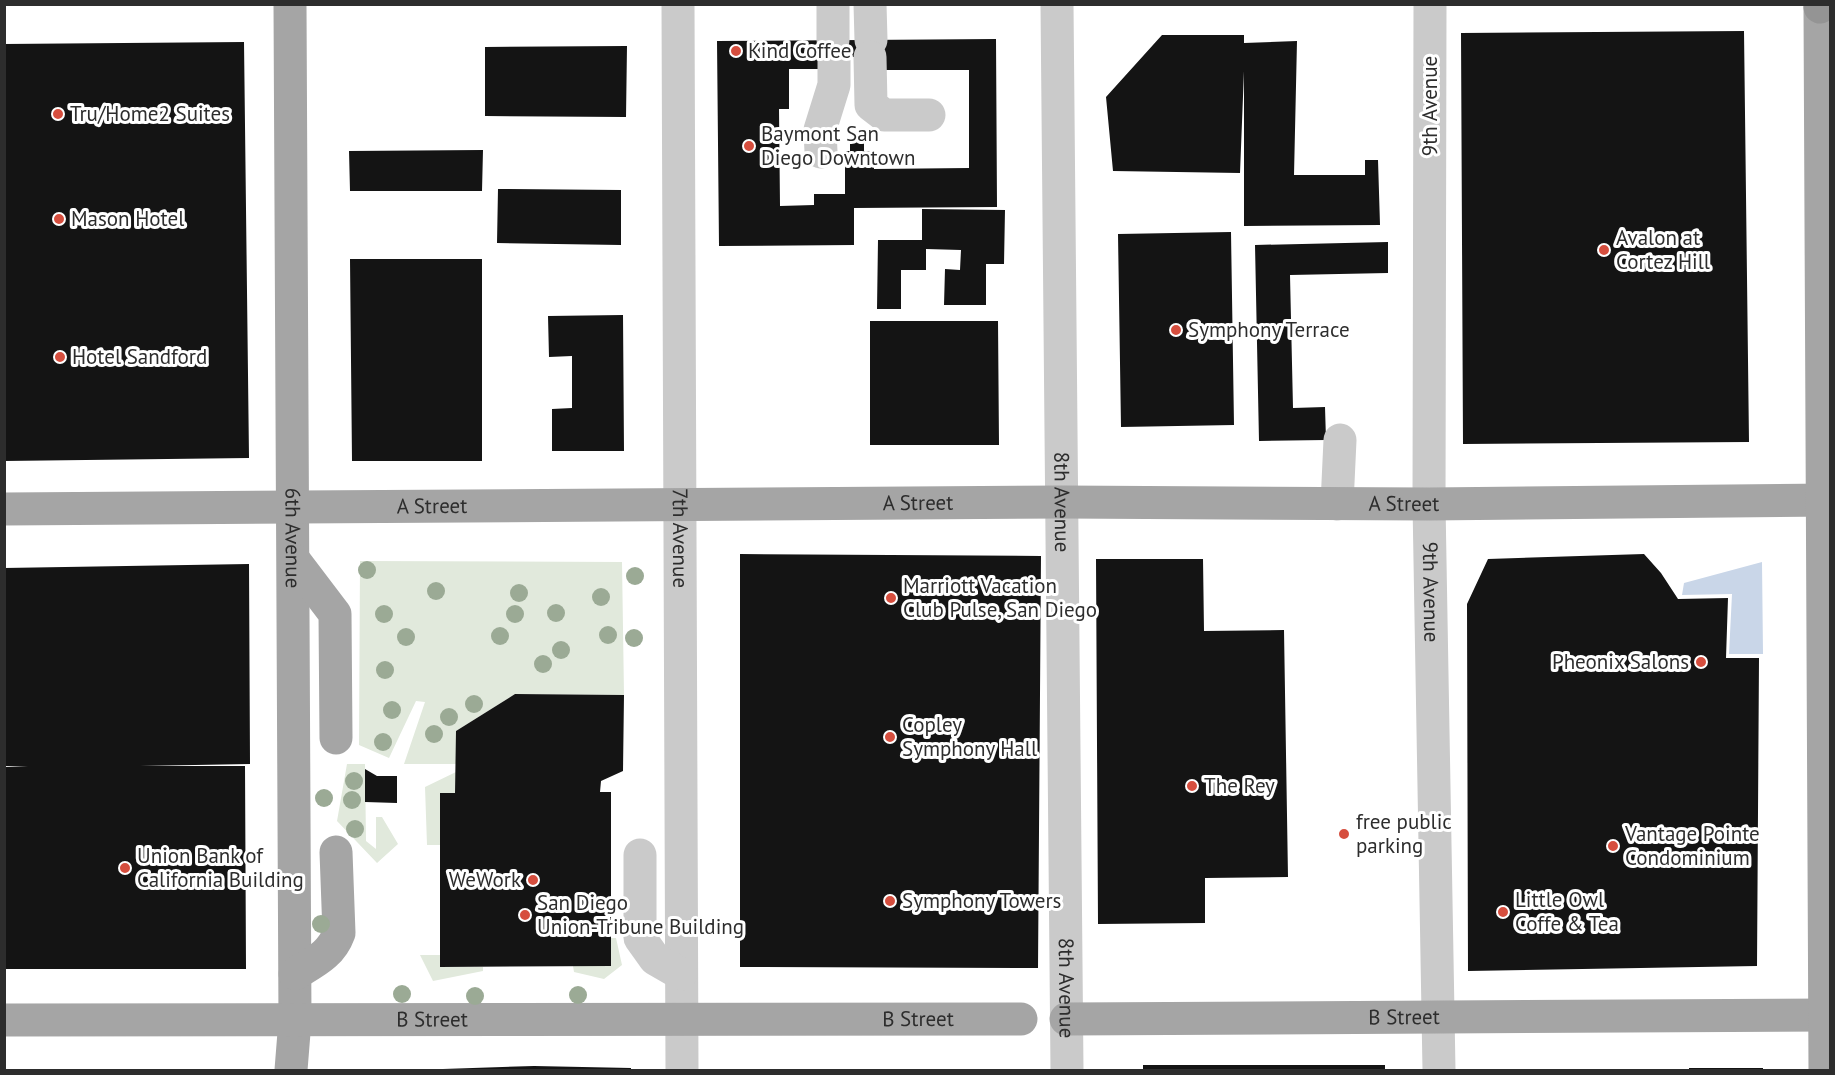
<svg xmlns="http://www.w3.org/2000/svg" width="1835" height="1075" font-family="'PT Sans',sans-serif">
<style>
.green{fill:#e1e9dc}
.water{fill:#c9d6e8}
.building{fill:#141414;fill-rule:evenodd}
.lines{fill:none;stroke-linecap:round;stroke-linejoin:round}
.minor{stroke:#cacaca;stroke-width:33}
.major{stroke:#a5a5a5;stroke-width:33}
.highway{stroke:#949494;stroke-width:33}
.tree{fill:#9baa95}
.poi-dot{fill:#d64e3e;stroke:#fff;stroke-width:2}
.labels{text-anchor:middle;stroke-width:6;stroke-linejoin:round;paint-order:stroke}
.poi-label{font-size:21px;fill:#2d2d2d;stroke:#fff;text-anchor:start}
.street-label{font-size:21px;fill:#2d2d2d;stroke:#fff}
</style>
<rect width="100%" height="100%" fill="#fff"/>
<!-- green -->
<path class="green" d="M360 561 622 562 624 695 515 694 456 731V764H404L425 702 416 701 389 758 359 745Z
M347 764H365L366 841 376 849V817H382L398 844 377 863 337 821Z
M456 772 455 793 440 794V845H427L425 787Z
M611 938H616L622 965 604 979 574 972 573 966Z
M420 955H440V967H483V971L433 981Z"/>
<!-- water -->
<path class="water" d="M1762 562 1763 654H1729L1732 594 1682 595 1684 583Z"/>
<!-- building -->
<path class="building" d="M1744 31 1749 442 1463 444 1461 33Z
M1162 35H1244V43L1297 41 1294 175H1365V160H1378L1380 225 1244 226V71L1240 173 1113 171 1106 97Z
M996 39 997 207 854 208V245L719 246 717 41ZM822 57H882V70H969V168L874 169V151H864V142H850V151H845V194H814V205L780 206 779 109H789V69H822Z
M244 42 249 458 4 461V44Z
M627 46 626 117 485 116V47Z
M483 150 482 191H350L349 151Z
M498 189 621 190V245L497 243Z
M922 209 1005 210 1004 264H986V305H944L945 269 960 270 961 250 926 249V270H901V309H877L878 240H922Z
M1231 232 1234 425 1121 427 1118 234Z
M1388 242V273L1290 275 1293 408 1325 407 1326 440 1259 441 1255 245Z
M350 259H482V461H352Z
M623 315 624 451H552V409L572 408V356L549 357 548 316Z
M870 321H998L999 445H870Z
M740 554 1041 556 1038 968 740 967Z
M1644 554 1661 573 1678 599 1728 598 1726 658H1759L1757 966 1468 971 1467 604 1488 559Z
M1096 559H1203L1204 631 1284 630 1288 877 1205 878V923L1098 924Z
M249 564 250 764 140 766H245L246 969H4V767L28 766H4V568Z
M515 694 624 695 623 771 601 781 600 792H611V966L440 967V793H455L456 731Z
M365 769 377 776H397V803L365 802Z
M1143 1065H1385V1070H1143Z
M534 1066 631 1068V1070H413Z
M1689 1068H1763V1070H1689Z"/>
<g class="lines">
<!-- minor -->
<g class="minor">
<path id="s1" d="M678 4 682 1070"/>
<path d="M833 4V40"/>
<path d="M870 4 871 40"/>
<path id="s2" d="M1057 4 1067 1070"/>
<path id="s3" d="M1430 4 1429 504 1439 1070"/>
<path d="M870 57 871 105 884 115H929"/>
<path d="M821 152 820 130 834 85V57"/>
<path d="M1337 504 1340 440"/>
<path d="M640 855V938L655 959 681 974"/>
</g>
<!-- major -->
<g class="major">
<path id="s4" d="M290 4 295 1020 291 1070"/>
<path id="s5" d="M4 509 1063 502 1429 504 1830 500"/>
<path d="M294 560 335 614 336 738"/>
<path d="M295 974C314 962 331 955 339 933L336 852"/>
<path id="s6" d="M1066 1019 1830 1015"/>
<path id="s7" d="M4 1020 1021 1019"/>
<path d="M1825 1070 1820 7H1830"/>
</g>
<!-- highway -->
<path class="highway" d="M1820 7 1821 4"/>
</g>
<!-- trees -->
<g class="tree">
<circle cx="367" cy="570" r="9"/>
<circle cx="635" cy="576" r="9"/>
<circle cx="436" cy="591" r="9"/>
<circle cx="519" cy="593" r="9"/>
<circle cx="601" cy="597" r="9"/>
<circle cx="556" cy="613" r="9"/>
<circle cx="384" cy="614" r="9"/>
<circle cx="515" cy="614" r="9"/>
<circle cx="608" cy="635" r="9"/>
<circle cx="500" cy="636" r="9"/>
<circle cx="406" cy="637" r="9"/>
<circle cx="634" cy="638" r="9"/>
<circle cx="561" cy="650" r="9"/>
<circle cx="543" cy="664" r="9"/>
<circle cx="385" cy="670" r="9"/>
<circle cx="474" cy="704" r="9"/>
<circle cx="392" cy="710" r="9"/>
<circle cx="449" cy="717" r="9"/>
<circle cx="434" cy="734" r="9"/>
<circle cx="383" cy="742" r="9"/>
<circle cx="354" cy="781" r="9"/>
<circle cx="324" cy="798" r="9"/>
<circle cx="352" cy="800" r="9"/>
<circle cx="355" cy="829" r="9"/>
<circle cx="321" cy="924" r="9"/>
<circle cx="402" cy="994" r="9"/>
<circle cx="578" cy="995" r="9"/>
<circle cx="475" cy="996" r="9"/>
</g>
<!-- markers -->
<g class="poi-dot">
<circle cx="736" cy="51" r="6"/>
<circle cx="58" cy="114" r="6"/>
<circle cx="749" cy="146" r="6"/>
<circle cx="59" cy="219" r="6"/>
<circle cx="1604" cy="250" r="6"/>
<circle cx="1176" cy="330" r="6"/>
<circle cx="60" cy="357" r="6"/>
<circle cx="891" cy="598" r="6"/>
<circle cx="1701" cy="662" r="6"/>
<circle cx="890" cy="737" r="6"/>
<circle cx="1192" cy="786" r="6"/>
<circle cx="1344" cy="834" r="6"/>
<circle cx="1613" cy="846" r="6"/>
<circle cx="125" cy="868" r="6"/>
<circle cx="533" cy="880" r="6"/>
<circle cx="890" cy="901" r="6"/>
<circle cx="1503" cy="912" r="6"/>
<circle cx="525" cy="915" r="6"/>
</g>
<g class="labels">
<!-- poi labels -->
<g class="poi-label">
<text x="748" y="58">Kind Coffee</text>
<text x="70" y="121">Tru/Home2 Suites</text>
<text x="761" y="141">Baymont San<tspan x="761" dy="24">Diego Downtown</tspan></text>
<text x="71" y="226">Mason Hotel</text>
<text x="1616" y="245">Avalon at<tspan x="1616" dy="24">Cortez Hill</tspan></text>
<text x="1188" y="337">Symphony Terrace</text>
<text x="72" y="364">Hotel Sandford</text>
<text x="903" y="593">Marriott Vacation<tspan x="903" dy="24">Club Pulse, San Diego</tspan></text>
<text x="1689" y="669" text-anchor="end">Pheonix Salons</text>
<text x="902" y="732">Copley<tspan x="902" dy="24">Symphony Hall</tspan></text>
<text x="1204" y="793">The Rey</text>
<text x="1356" y="829">free public<tspan x="1356" dy="24">parking</tspan></text>
<text x="1625" y="841">Vantage Pointe<tspan x="1625" dy="24">Condominium</tspan></text>
<text x="137" y="863">Union Bank of<tspan x="137" dy="24">California Building</tspan></text>
<text x="521" y="887" text-anchor="end">WeWork</text>
<text x="1515" y="907">Little Owl<tspan x="1515" dy="24">Coffe &amp; Tea</tspan></text>
<text x="902" y="908">Symphony Towers</text>
<text x="537" y="910">San Diego<tspan x="537" dy="24">Union-Tribune Building</tspan></text>
</g>
<!-- street labels -->
<g class="street-label">
<text transform="translate(1430 106) rotate(-90)" y="7">9th Avenue</text>
<text dy="7" stroke="none"><textPath href="#s2" startOffset="498">8th Avenue</textPath></text>
<text dy="7" stroke="none"><textPath href="#s5" startOffset="914">A Street</textPath></text>
<text dy="7" stroke="none"><textPath href="#s5" startOffset="1400">A Street</textPath></text>
<text dy="7" stroke="none"><textPath href="#s5" startOffset="428">A Street</textPath></text>
<text dy="7" stroke="none"><textPath href="#s1" startOffset="534">7th Avenue</textPath></text>
<text dy="7" stroke="none"><textPath href="#s4" startOffset="534">6th Avenue</textPath></text>
<text dy="7" stroke="none"><textPath href="#s3" startOffset="588">9th Avenue</textPath></text>
<text dy="7" stroke="none"><textPath href="#s2" startOffset="984">8th Avenue</textPath></text>
<text dy="7" stroke="none"><textPath href="#s6" startOffset="338">B Street</textPath></text>
<text dy="7" stroke="none"><textPath href="#s7" startOffset="914">B Street</textPath></text>
<text dy="7" stroke="none"><textPath href="#s7" startOffset="428">B Street</textPath></text>
</g>
</g>
<!-- border -->
<rect width="1835" height="1075" fill="none" stroke="#2d2d2d" stroke-width="12"/>
</svg>
